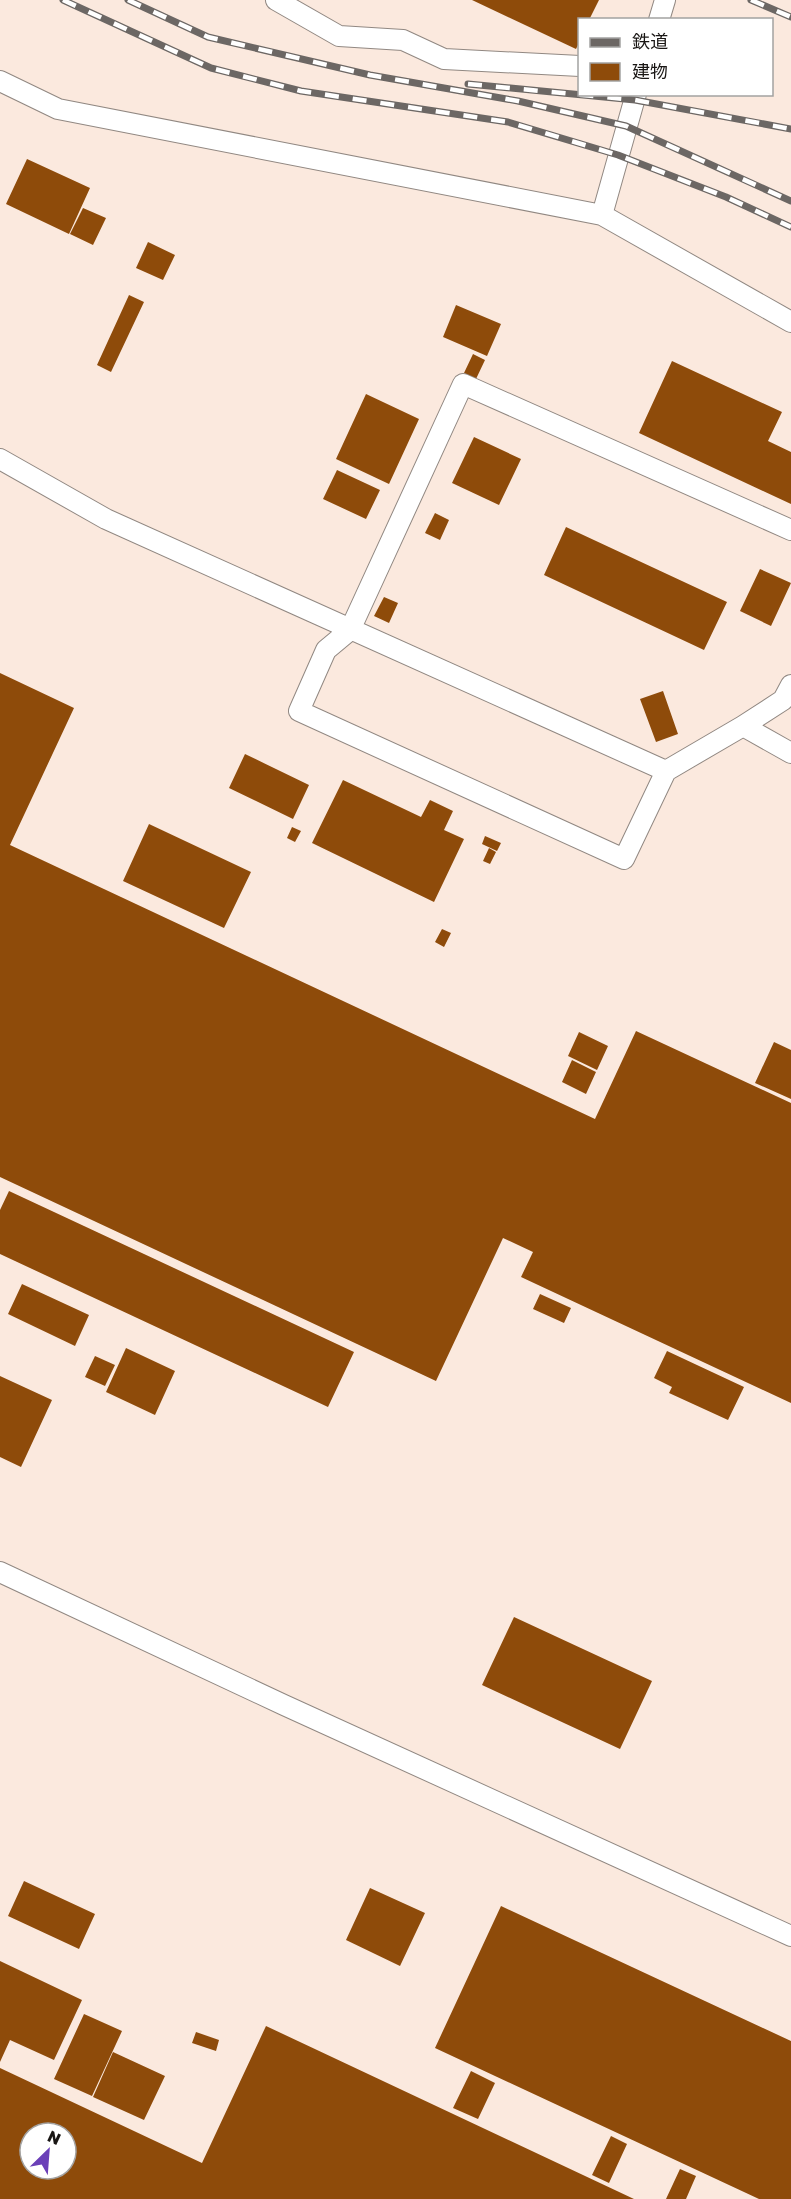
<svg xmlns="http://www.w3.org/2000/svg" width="791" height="2199" font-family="'Golos Text','Noto Sans JP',sans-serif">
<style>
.built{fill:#fbe9de;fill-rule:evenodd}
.building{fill:#8e4b0a;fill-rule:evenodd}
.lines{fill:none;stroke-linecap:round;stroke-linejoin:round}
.service-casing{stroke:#918882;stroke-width:22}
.service{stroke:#fff;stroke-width:20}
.rail-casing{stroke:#6c6764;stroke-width:7}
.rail{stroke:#fff;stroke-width:4.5;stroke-dasharray:14;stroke-linecap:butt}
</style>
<rect width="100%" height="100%" fill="#fff7f1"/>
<!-- built -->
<path class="built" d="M0 0H791V2199H0ZM580 20H772V94H580ZM30 2133H66V2169H30Z"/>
<!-- building -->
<path class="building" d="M472 0H599L589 20H580V41L576 49Z
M27 159 90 188 69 234 6 204Z
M83 208 106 218 93 245 70 234Z
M148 242 175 255 163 280 136 268Z
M129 295 144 302 111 372 97 365Z
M456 305 501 324 487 356 443 337Z
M473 354 485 360 476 379 464 373Z
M672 361 782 412 768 441 791 452V504L639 433Z
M366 394 419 419 389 484 336 459Z
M474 437 521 459 499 505 452 483Z
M337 470 380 490 366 519 323 499Z
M435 513 449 520 440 540 425 533Z
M566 527 727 602 704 650 544 575Z
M760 569 791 583 771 626 740 611Z
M384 597 398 603 389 623 374 616Z
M0 673 74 708 10 845 595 1119 636 1031 791 1103V1403L521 1277 533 1252 503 1238 436 1381 0 1177Z
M663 691 678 734 656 742 640 699Z
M245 754 309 785 293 819 229 788Z
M343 780 421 817 430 800 453 811 444 830 464 839 434 902 312 843Z
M149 824 251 872 224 928 123 881Z
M292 827 301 831 295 842 287 838Z
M485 836 501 843 497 851 482 844Z
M489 848 496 852 490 864 483 861Z
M442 929 451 933 444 947 435 942Z
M579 1032 608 1046 597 1070 568 1056Z
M774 1042 791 1050V1099L755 1083Z
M572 1060 596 1072 586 1094 562 1082Z
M9 1191 354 1352 328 1407 0 1254V1210Z
M22 1284 89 1315 75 1346 8 1314Z
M540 1294 571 1308 564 1323 533 1309Z
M126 1348 175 1371 155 1415 106 1392Z
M667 1351 744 1387 728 1420 669 1393 672 1387 654 1378Z
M95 1356 115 1365 105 1386 85 1377Z
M0 1376 52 1400 21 1467 0 1457Z
M514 1617 652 1681 620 1749 482 1685Z
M24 1881 95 1914 79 1949 8 1916Z
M370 1888 425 1913 400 1966 346 1940Z
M501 1906 791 2041V2199H759L435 2048Z
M0 1961 82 2000 54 2060 10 2040 0 2062Z
M84 2014 122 2031 92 2096 54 2079Z
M266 2026 634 2199H0V2068L202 2163ZM30 2133H66V2169H30Z
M196 2032 219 2040 216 2051 192 2043Z
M113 2052 165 2076 144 2120 93 2097Z
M471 2071 495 2083 478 2119 453 2108Z
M611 2136 627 2144 609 2183 592 2175Z
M680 2169 696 2176 686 2199H666Z"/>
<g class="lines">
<!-- service casing -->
<g class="service-casing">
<path id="service" d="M276 0 339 36 403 40 444 59 580 66
M659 20 665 0
M0 81 58 109 602 215 791 322
M602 215 636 94
M0 459 106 519 666 771 743 726 791 753
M743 726 783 700 791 685
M666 771 624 859 299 711 326 650 350 630 463 384 791 530
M0 1572 284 1705 791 1936"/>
</g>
<!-- service -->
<use href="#service" class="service"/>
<!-- rail casing -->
<g class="rail-casing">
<path id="rail" d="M63 0 211 68 301 91 508 122 618 155 726 197 791 227
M128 0 208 37 370 75 518 101 626 126 791 201
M751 0 791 17
M468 84 635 100 791 129"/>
</g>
<!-- rail -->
<use href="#rail" class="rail"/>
</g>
<!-- legend -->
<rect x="578" y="18" width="195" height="78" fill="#ffffff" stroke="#a3a2a1" stroke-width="1.5"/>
<rect x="590" y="38" width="30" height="9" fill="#6c6764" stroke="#a3a2a1" stroke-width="1.5"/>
<text x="632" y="48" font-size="18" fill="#191614">鉄道</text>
<rect x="590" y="63" width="30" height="18" fill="#8e4b0a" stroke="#a3a2a1" stroke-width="1.5"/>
<text x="632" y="78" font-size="18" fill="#191614">建物</text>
<!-- north arrow -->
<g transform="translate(48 2151) rotate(25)"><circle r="28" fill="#ffffff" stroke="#a3a2a1" stroke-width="1.5"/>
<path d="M0-4.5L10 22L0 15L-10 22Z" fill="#6b40b8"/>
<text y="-9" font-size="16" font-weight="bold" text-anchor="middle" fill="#191614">N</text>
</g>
</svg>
